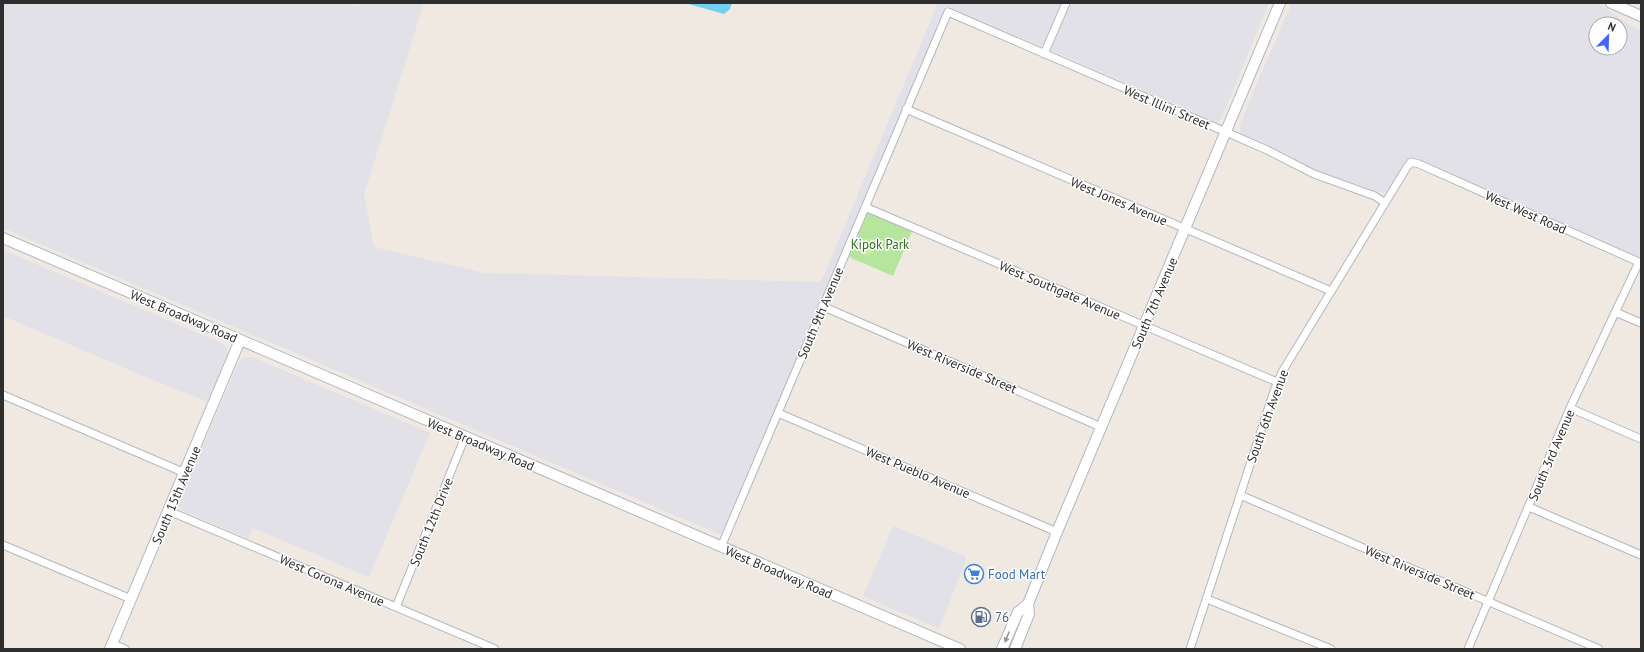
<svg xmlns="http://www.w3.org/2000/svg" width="1644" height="652" font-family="'PT Sans',sans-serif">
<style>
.industrial{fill:#e3e1e8;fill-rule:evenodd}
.green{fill:#b6e59e}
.pitch{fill:#c9ec9a}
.water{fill:#75cff0}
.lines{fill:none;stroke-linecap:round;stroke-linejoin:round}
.street-casing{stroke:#b4b7c1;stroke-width:9}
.secondary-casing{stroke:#b4b7c1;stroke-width:12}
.street{stroke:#fff;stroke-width:7}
.secondary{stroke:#fff;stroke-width:10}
.oneway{fill:#969696}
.labels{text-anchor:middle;stroke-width:3;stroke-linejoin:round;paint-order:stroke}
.street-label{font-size:13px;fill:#2e2e2e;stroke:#fff}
.park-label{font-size:13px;fill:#2c6e1b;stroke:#fff}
.shop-label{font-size:13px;fill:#366cbe;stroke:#fff;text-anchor:start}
.service-label{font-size:13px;fill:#4e5e75;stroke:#fff;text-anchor:start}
</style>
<rect width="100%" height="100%" fill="#efe9e1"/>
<!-- industrial -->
<path class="industrial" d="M3 3H346L359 7 360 3H424L364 194 374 247 485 273 821 282 938 3H1269L1221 119 1216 123 1192 111 947 6 797 363 721 535 3 228Z
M1292 3H1598L1630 25 1641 30V258L1416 158 1407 160 1387 192H1378L1355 183 1315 171 1249 139 1240 133V125L1254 90ZM1596 24H1620V48H1596Z
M3 250 224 344 228 351V355L209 402 148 378 3 316Z
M245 357H252L430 433 369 577 253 528 248 538 183 511 179 506 178 503 239 362Z
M893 526 967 557 939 629 863 596Z"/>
<!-- green -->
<path class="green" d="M868 212 912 231 893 276 849 257Z"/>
<!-- pitch -->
<path class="pitch" d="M859 247a8 8 0 1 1 16 0a8 8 0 1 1-16 0Z"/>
<!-- water -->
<path class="water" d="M685 3H732L730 9 724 14Z"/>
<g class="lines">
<!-- street casing -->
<g class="street-casing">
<path id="street" d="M1044 54 1066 3
M906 109 1331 291
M865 207 1277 382
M822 306 1101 427
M1615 312 1641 323
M3 395 185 473
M1570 408 1641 439
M778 413 1057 532
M1240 495 1599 649
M1529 507 1641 555
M169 511 495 649
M3 545 131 599
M721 547 948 12 1226 132 1267 150 1314 174 1375 196 1385 203
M1207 599 1331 649
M396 607 465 437
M113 644 125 649
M1190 649 1274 391 1282 372 1407 167 1411 162 1419 164 1641 263
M1468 649 1570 408 1639 262"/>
</g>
<!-- secondary casing -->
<g class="secondary-casing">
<path id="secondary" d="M1611 3 1641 16
M3 238 960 649
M110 649 240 340
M1002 649 1018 612 1028 604
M1015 649 1029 614 1028 604 1057 532 1280 3"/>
</g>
<!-- street -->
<use href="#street" class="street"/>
<!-- secondary -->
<use href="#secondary" class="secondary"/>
</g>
<!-- one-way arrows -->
<defs><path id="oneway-solid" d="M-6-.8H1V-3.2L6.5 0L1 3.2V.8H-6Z"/></defs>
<use class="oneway" href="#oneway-solid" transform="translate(1007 637) rotate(112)"/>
<!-- icons -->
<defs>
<g id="supermarket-ring" transform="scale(1)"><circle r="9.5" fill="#fff" stroke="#3f7fe0" stroke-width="1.5"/><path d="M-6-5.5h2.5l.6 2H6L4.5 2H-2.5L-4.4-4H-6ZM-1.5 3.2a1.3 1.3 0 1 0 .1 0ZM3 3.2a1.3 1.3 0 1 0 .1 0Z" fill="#3f7fe0"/></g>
<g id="fuel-ring" transform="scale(1)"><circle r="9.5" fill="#fff" stroke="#5c6f8a" stroke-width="1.5"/><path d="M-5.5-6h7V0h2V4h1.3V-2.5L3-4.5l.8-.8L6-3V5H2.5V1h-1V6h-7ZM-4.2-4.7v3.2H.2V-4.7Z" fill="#5c6f8a"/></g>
</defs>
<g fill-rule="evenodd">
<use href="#supermarket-ring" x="974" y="574"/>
<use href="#fuel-ring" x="981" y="617"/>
</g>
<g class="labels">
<!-- street labels -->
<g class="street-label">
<text transform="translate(1167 107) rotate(23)" y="5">West Illini Street</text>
<text transform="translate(1119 201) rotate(23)" y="5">West Jones Avenue</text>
<text transform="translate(1526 212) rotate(24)" y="5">West West Road</text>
<text transform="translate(1060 290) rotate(23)" y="5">West Southgate Avenue</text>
<text transform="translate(1154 303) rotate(-67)" y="5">South 7th Avenue</text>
<text transform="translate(820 313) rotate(-67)" y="5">South 9th Avenue</text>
<text transform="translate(184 316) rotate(23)" y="5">West Broadway Road</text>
<text transform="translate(962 366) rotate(23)" y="5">West Riverside Street</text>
<text transform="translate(1267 416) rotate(-70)" y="5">South 6th Avenue</text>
<text transform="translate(481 444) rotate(23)" y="5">West Broadway Road</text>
<text transform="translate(1551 455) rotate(-67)" y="5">South 3rd Avenue</text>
<text transform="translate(918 472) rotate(23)" y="5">West Pueblo Avenue</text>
<text transform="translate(176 495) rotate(-67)" y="5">South 15th Avenue</text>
<text transform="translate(431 522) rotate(-68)" y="5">South 12th Drive</text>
<text transform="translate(779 572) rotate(23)" y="5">West Broadway Road</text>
<text transform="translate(1420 572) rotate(23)" y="5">West Riverside Street</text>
<text transform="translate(332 580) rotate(23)" y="5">West Corona Avenue</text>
</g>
<!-- park labels -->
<g class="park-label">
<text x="880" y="249">Kipok Park</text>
</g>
<!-- shop labels -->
<g class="shop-label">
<text x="988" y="579">Food Mart</text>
</g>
<!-- service labels -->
<g class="service-label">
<text x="995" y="622">76</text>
</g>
</g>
<!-- border -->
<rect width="1644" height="652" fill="none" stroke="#2e2e2e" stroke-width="8"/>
<!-- north arrow -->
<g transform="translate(1608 36) rotate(23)"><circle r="19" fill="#ffffff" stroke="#ababab"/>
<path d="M0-3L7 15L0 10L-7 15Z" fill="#4264fb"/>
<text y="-6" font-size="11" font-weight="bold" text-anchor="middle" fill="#2e2e2e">N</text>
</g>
</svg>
